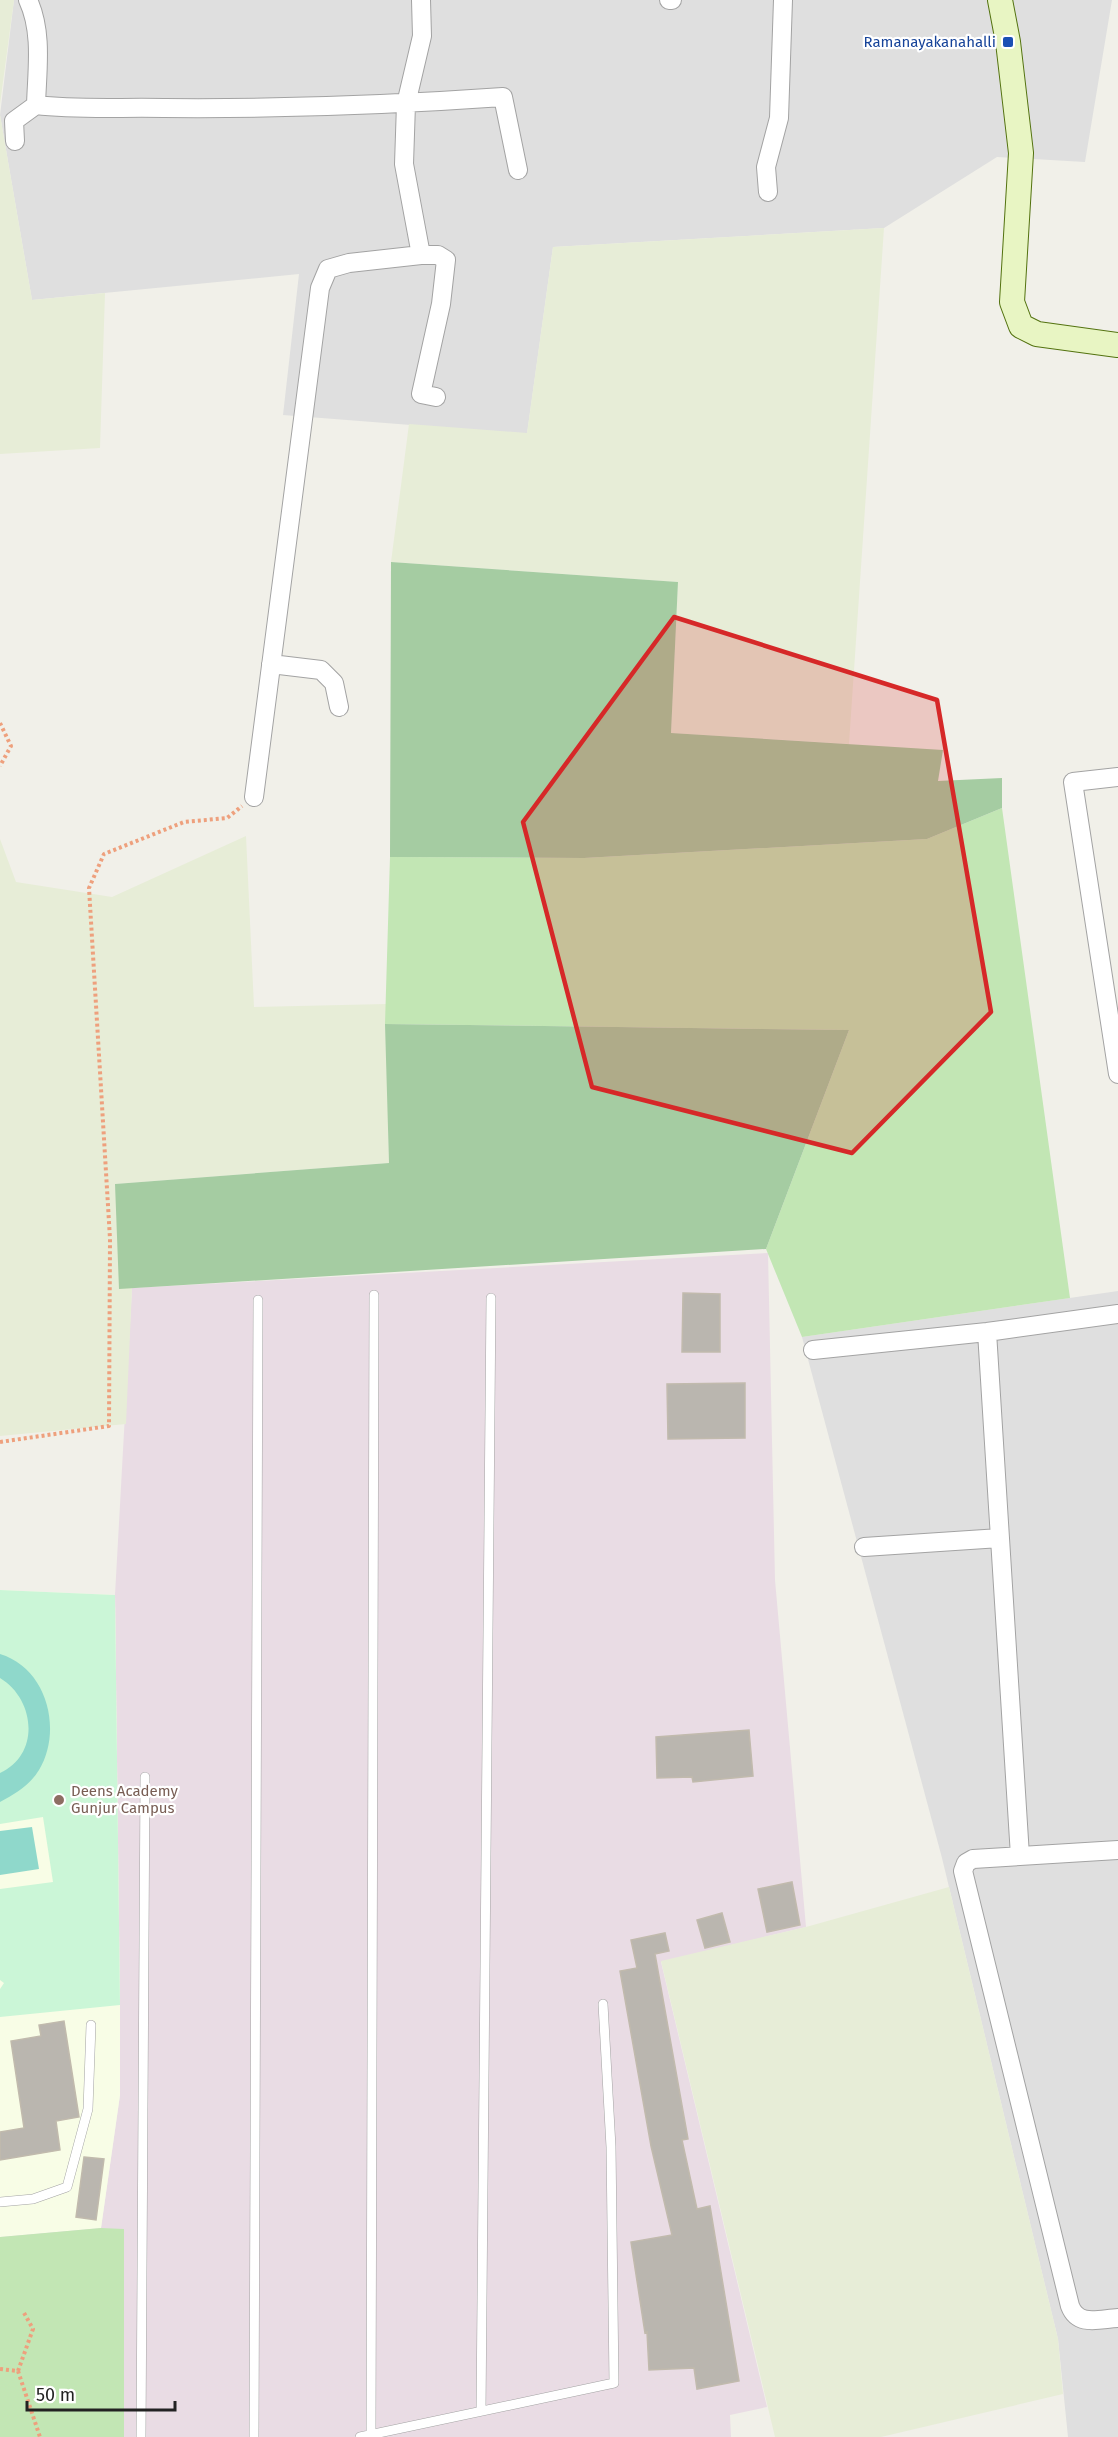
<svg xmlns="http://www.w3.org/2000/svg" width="1118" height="2437" font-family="'Fira Sans',sans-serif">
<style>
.residential{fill:#dfdfdf}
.industrial{fill:#e9dce4}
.education{fill:#f8fde6}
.farmland{fill:#e7edd7}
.grass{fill:#c2e6b4}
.forest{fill:#a5cca2}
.park{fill:#cbf6d7}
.pitch{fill:#8fd8cb}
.building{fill:#bab6af;stroke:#c1baad;stroke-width:1.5}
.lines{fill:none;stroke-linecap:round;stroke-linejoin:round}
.lane-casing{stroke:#a3a3a3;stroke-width:10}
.street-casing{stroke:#a3a3a3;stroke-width:20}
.secondary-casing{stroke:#53720f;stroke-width:26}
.path{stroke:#eea07d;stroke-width:4;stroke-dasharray:3 3;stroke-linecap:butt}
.lane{stroke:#fff;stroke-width:9}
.street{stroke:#fff;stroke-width:18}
.secondary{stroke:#e8f5c3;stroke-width:24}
.marked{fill:#d62828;fill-opacity:0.2;stroke:#d62828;stroke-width:4.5;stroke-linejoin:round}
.transit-dot{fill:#1a4fb4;stroke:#fff;stroke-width:2}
.education-dot{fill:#8d6e63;stroke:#fff;stroke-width:2}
.labels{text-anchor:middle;stroke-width:4.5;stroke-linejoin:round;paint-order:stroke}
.transit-label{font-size:15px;fill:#164399;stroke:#fff;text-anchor:end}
.education-label{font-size:15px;fill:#785e54;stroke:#fff;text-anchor:start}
</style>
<rect width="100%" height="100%" fill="#f1f0e9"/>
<!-- residential -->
<path class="residential" d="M14 0H1112L1085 162 997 157 884 228 553 247 527 434 283 415 299 274 32 300 0 115Z
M1118 1291V2437H1068L1058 2339 942 1858 802 1337Z"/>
<!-- industrial -->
<path class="industrial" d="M768 1253 775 1580 806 1927 661 1962 767 2407 730 2415 731 2437H0V2237L101 2228 120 2095 115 1595 132 1288Z"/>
<!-- education -->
<path class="education" d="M0 1590 115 1595 120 2005V2095L101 2228 0 2237Z"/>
<!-- farmland -->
<path class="farmland" d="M0 0H14L0 104Z
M0 115 32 300 105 293 100 448 0 454Z
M884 228 849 744 671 733 678 582 391 562 409 424 527 433 553 247Z
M246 836 254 1007 386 1004 389 1163 115 1184 132 1288 126 1424 0 1436V839L16 882 112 897Z
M949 1887 1058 2339 1063 2394 881 2437H775L661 1961 806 1927Z"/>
<!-- grass -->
<path class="grass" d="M1002 808 1070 1298 802 1337 766 1249 849 1030 385 1024 390 857 584 858 927 839Z
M101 2228 124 2229V2437H0V2237Z"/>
<!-- forest -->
<path class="forest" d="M391 562 678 582 671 733 943 750 938 781 1002 778V808L927 839 584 858 390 857Z
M385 1024 849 1030 766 1249 119 1289 115 1184 389 1163Z"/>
<!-- park -->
<path class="park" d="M0 1590 115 1595 120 2005 0 2017V1989L4 1983 0 1980V1889L53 1882 43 1817 0 1824Z"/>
<!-- pitch -->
<path class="pitch" d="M0 1654C47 1668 63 1730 39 1770 30 1785 15 1794 0 1802V1773C41 1754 35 1699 0 1678Z
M32 1827 39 1869 0 1875V1831Z"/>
<!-- building -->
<path class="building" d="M683 1293 720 1294V1352H682Z
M745 1383V1438L668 1439 667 1384Z
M749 1730 753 1776 693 1782 692 1777 657 1778 656 1737Z
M792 1882 800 1925 767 1932 758 1889Z
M722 1913 730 1942 705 1948 697 1920Z
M665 1933 669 1951 655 1954 688 2139 682 2140 697 2209 710 2206 739 2381 697 2389 694 2368 649 2370 647 2332 645 2333 631 2242 672 2235 651 2146 620 1971 637 1968 631 1940Z
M64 2021 79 2117 56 2121 60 2150 0 2160V2132L24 2128 11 2041 41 2036 39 2025Z
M84 2157 104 2159 96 2220 76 2217Z"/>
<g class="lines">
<!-- lane casing -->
<g class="lane-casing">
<path id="lane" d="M0 2202 33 2199 67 2187 88 2109 91 2025
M481 2411 491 1298
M371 2435 374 1295
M141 2437 145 1777
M254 2437 258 1300
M360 2437 614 2383 611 2147 603 2004"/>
</g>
<!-- street casing -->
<g class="street-casing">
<path id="street" d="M28 0C43 32 37 71 36 105 78 110 121 107 164 108 277 109 390 105 503 97L518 170
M669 0H672
M15 141 14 121 36 105
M768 192 766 167 779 118 783 0
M421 255H438L446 260 441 304 421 394 436 397
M271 664 321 670 334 683 339 707
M1118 777 1073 782 1118 1074
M254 797 320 288 328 269 349 263 421 255 404 164 406 104 422 36 421 0
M987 1332 1020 1856
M813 1350 987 1332 1118 1314
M864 1547 1000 1538
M1118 1850 973 1859 966 1863 963 1871 1070 2306C1078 2327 1099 2319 1118 2318"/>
</g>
<!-- secondary casing -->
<g class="secondary-casing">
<path id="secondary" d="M1000 0 1008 42 1021 153 1012 302 1021 326 1037 334 1118 345"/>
</g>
<!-- path -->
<path class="path" d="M0 723 11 746 0 766
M0 1442 109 1426 110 1239 89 888 104 854 184 822 227 818 242 806
M0 2369 18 2371 40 2437
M18 2371 33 2329 23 2311"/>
<!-- lane -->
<use href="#lane" class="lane"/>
<!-- street -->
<use href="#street" class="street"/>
<!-- secondary -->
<use href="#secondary" class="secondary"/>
</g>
<!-- marked area -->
<path class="marked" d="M674 617 937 700 991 1012 852 1153 592 1087 523 822Z"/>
<!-- markers -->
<rect class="transit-dot" x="1002" y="36" width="12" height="12" rx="3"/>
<circle class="education-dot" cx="59" cy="1800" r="6"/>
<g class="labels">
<!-- transit labels -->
<g class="transit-label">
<text x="996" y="47">Ramanayakanahalli</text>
</g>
<!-- education labels -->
<g class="education-label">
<text x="71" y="1796">Deens Academy<tspan x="71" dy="17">Gunjur Campus</tspan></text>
</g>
</g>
<!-- scale -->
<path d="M27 2401v9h148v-9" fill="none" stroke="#222222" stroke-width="3"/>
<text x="36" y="2401" font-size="18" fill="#222222" stroke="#ffffff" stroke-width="4.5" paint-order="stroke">50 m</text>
</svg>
